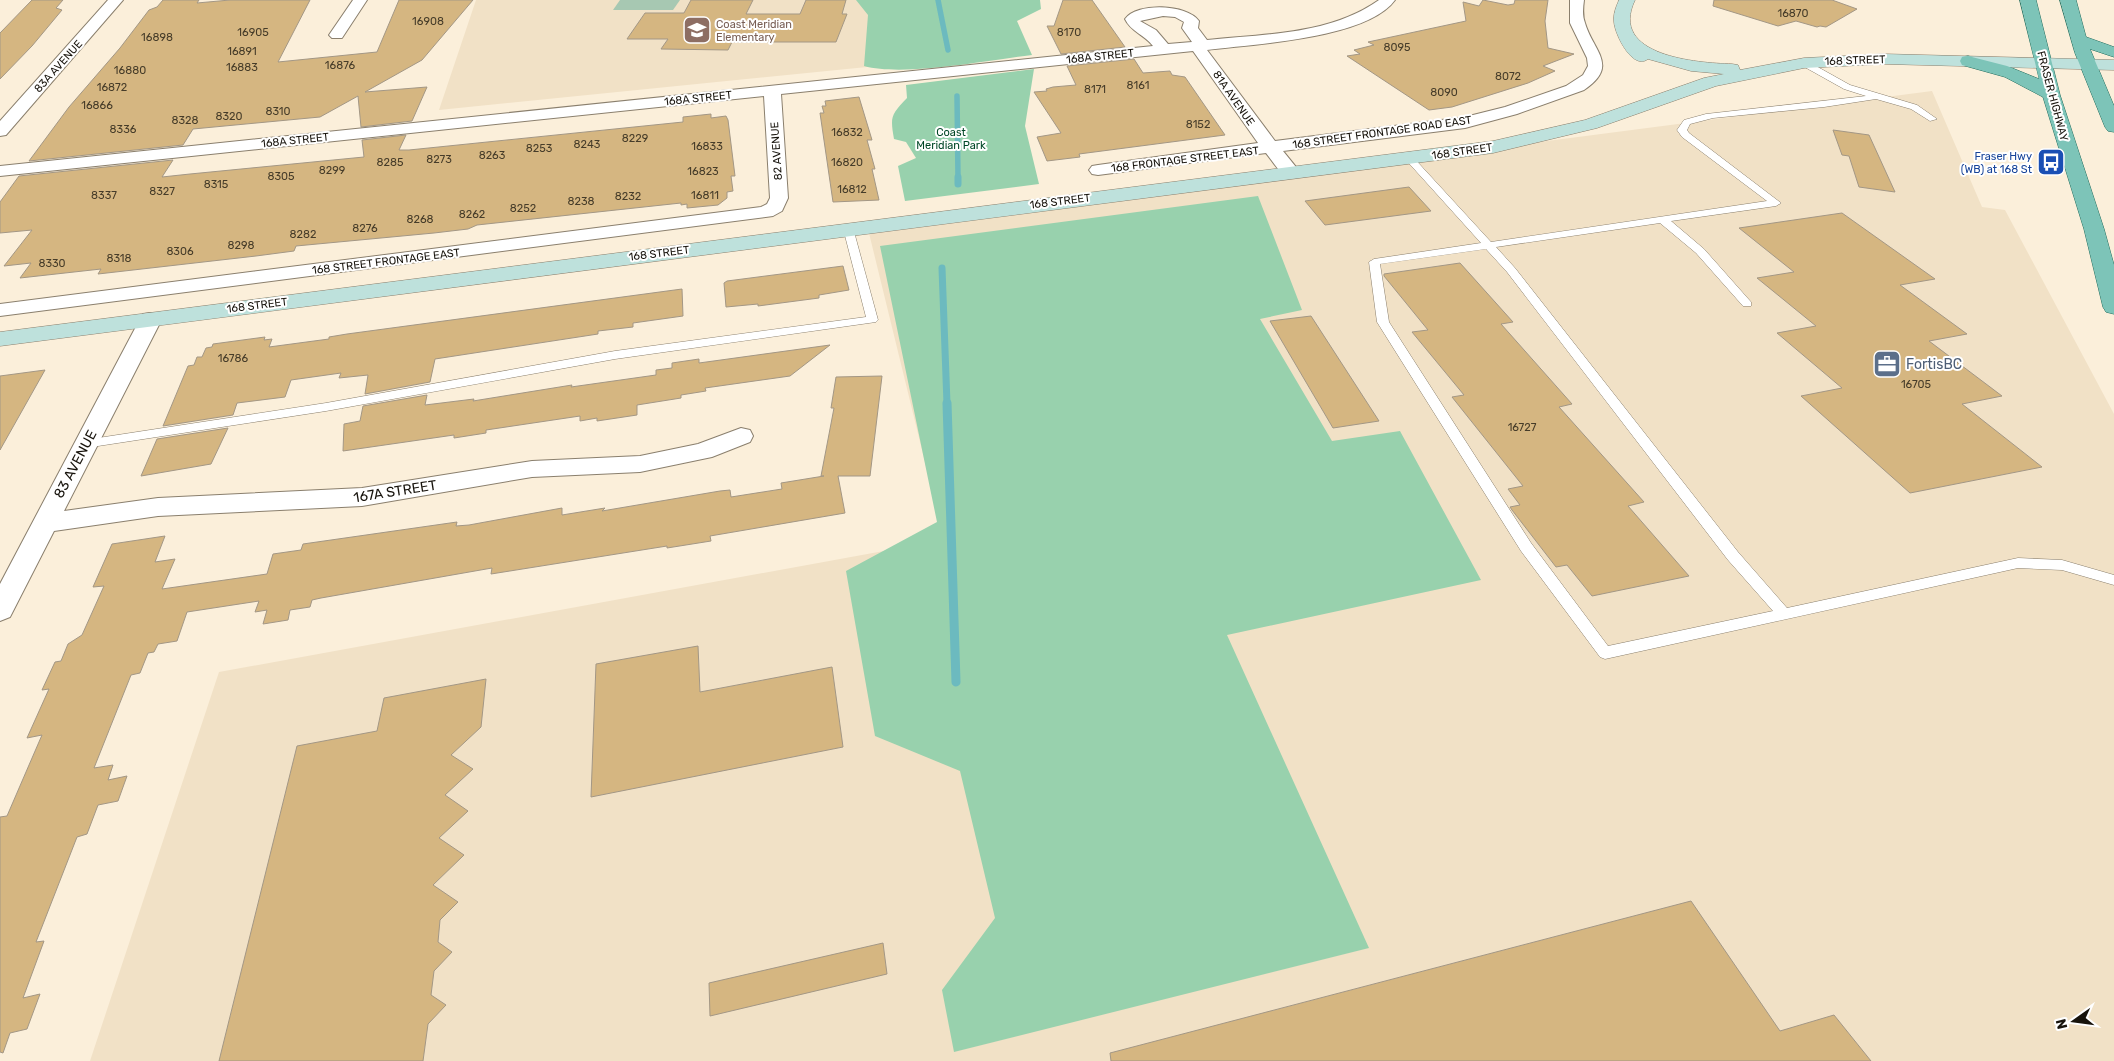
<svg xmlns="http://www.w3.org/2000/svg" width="2114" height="1061" font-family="Rubik,sans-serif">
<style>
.built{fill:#f1e1c6}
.green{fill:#a7c8b2}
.forest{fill:#98d1ad}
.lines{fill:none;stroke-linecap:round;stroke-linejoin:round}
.stream-far2{stroke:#6cbabf;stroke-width:5.5}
.stream-far1{stroke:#6cbabf;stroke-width:7}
.stream{stroke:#6cbabf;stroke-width:9}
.building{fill:#d5b681;stroke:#a39785}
.lane-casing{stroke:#8a7f6d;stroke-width:1}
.street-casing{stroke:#8a7f6d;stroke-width:2}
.secondary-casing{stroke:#8a7f6d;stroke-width:1}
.primary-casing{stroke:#216c5d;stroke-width:1}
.lane{fill:#fff;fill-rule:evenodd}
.street{fill:#fff;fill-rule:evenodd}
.secondary{fill:#bee1dc;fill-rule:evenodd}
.primary{fill:#7dc4b8;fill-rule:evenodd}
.labels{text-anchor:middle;stroke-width:4;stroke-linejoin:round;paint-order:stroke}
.number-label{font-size:11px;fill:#463c29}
.far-education-label{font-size:11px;fill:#785e54;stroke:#fff;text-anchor:start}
.far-street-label{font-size:11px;fill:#17130c;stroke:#fff}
.far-park-label{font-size:11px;fill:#004727;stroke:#fff}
.far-transit-label{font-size:11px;fill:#164399;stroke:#fff;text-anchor:end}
.service-label{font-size:14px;fill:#4e5e75;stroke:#fff;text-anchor:start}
.street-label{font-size:14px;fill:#17130c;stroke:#fff}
</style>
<rect width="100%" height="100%" fill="#fbefda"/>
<!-- built -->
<path class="built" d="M476 0H918L937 60 439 110Z
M1932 91 1982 207 2005 210 2114 414V1061H90L219 672 944 540 868 229Z"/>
<!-- green -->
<path class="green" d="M620 0H680L673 10H613Z"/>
<!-- forest -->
<path class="forest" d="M856 0H1040L1041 9 1017 21 1032 55C989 60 904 77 864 66L868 15Z
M1034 69 1025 126 1039 184 905 201 898 166 916 158 906 142 894 139C890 116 891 115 907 98L906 85Z
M1258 196 1302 310 1260 319 1332 441 1400 431 1481 580 1227 635 1369 948 954 1052 942 990 995 918 960 771 875 736 846 571 937 522 880 246Z"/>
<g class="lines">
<!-- stream-far2 -->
<path class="stream-far2" d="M938 0 948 50
M957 96 958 178"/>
<!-- stream-far1 -->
<path class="stream-far1" d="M958 177V184
M942 268 947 404"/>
<!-- stream -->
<path class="stream" d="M947 403 956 682"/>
</g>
<!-- building -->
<path class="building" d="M32 0H63L56 8 62 10 32 46 0 79V33Z
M163 0H199L197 3 230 0H310L278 62 377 52 399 0H473L422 60 365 92 427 87 412 121 361 127 358 96 320 117 193 129 183 145 29 161 69 107 120 48 149 10 157 7Z
M691 0H753L746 14H800L806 0H846L842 14H847L836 42H732L728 50 661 49 668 39H627L645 13H684Z
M1063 0H1092L1125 47 1061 54 1047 26H1054Z
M1483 0 1508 5 1514 4 1515 0H1548L1545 21 1548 48 1574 54 1543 66 1555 71 1528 83 1452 107 1429 110 1347 56 1360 54 1354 50 1374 45 1368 42 1466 21 1463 2 1479 6Z
M1714 0H1832L1857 9 1826 27 1820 26 1817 27 1796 21 1778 26 1713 6Z
M1134 59 1143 73 1170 71 1172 75 1185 77 1225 135 1079 154 1080 157 1047 161 1037 137 1061 133 1034 92 1047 91 1046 89 1053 87 1076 85 1067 66Z
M859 97 872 140H867L875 169H872L879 200 833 202 820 113H824L822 106H826L825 101Z
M711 114V118L726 116 728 120 735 176H731L733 191 727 192V198L718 205 687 208V204L681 205V203L477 225 468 229 434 233 296 246 294 251 256 256 98 274 101 269 20 278 31 263 4 266 32 230 0 233V202L19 176 173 160 162 177 190 174 364 157 362 140 406 135 399 150H409L683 122V117Z
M1833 130 1869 135 1895 192 1859 187 1849 156 1842 155Z
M1409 187 1431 211 1325 225 1305 201Z
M1842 213 1935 279 1900 285 1967 334 1929 341 2002 396 1962 404 2042 467 1910 493 1801 396 1842 388 1777 333 1816 326 1757 278 1794 272 1739 228Z
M1460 263 1513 322 1501 324 1572 404 1559 407 1644 502 1628 506 1689 576 1592 596 1567 565 1556 567 1512 510 1510 507 1520 505 1508 489 1523 486 1452 397 1464 395 1412 332 1428 330 1384 276V274Z
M843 266 849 290 819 295V298L758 306V304L726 307 724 283 727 281Z
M682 289 683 316 633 323V327L598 331V334L435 359 430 382 365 394 368 375 339 378 341 373 291 380 285 397 237 403 233 415 163 426 188 366 194 365 197 357H202L206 348 212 347 213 344 265 337 264 340 272 339 269 347 329 339V337L347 334Z
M1311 316 1379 421 1333 428 1270 321Z
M830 345 790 376 705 388 706 391 681 395V398L637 405V415L597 421V418L580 421V416L486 430V433L454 438V435L343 451 344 424 360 421 363 406 427 395 425 405 474 399 473 401 572 385 571 387 656 375V370L672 368V363L699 359V363Z
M45 370 0 450V376Z
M882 376 870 476H838L845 513 710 536 711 541 667 548V546L491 574 492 568 321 598 312 600 310 607 290 610 288 620 263 624 267 610 255 612 259 601 187 612 177 641 158 644 154 652 148 653 140 673 131 675 94 768 113 765 108 780 127 776 118 801 98 805 87 834 77 837 36 942 44 941 23 998 40 994 27 1029 10 1033 3 1053 0 1052V817L7 816 42 735 27 738 49 689 42 690 55 662 61 661 68 644 82 635 104 586 93 587 112 544 165 536 155 562 175 559 162 589 267 574 273 554 301 550 303 544 457 522 456 526 469 525 562 508V515L605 508 602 511 720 491 730 490 731 497 782 489 781 483 824 476H821L834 408H831L836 377Z
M228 428 211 464 141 476 157 439Z
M698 646 700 692 832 667 843 747 591 797 596 664Z
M486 679 481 727 451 755 473 769 445 795 468 811 439 838 464 855 433 885 458 902 440 920 438 942 452 952 434 971 431 995 446 1005 428 1024 423 1061H219L297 746 377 731 384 698Z
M1691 901 1780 1031 1834 1015 1871 1061H1111L1110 1053Z
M883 943 887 974 710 1016 709 983Z"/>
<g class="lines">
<!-- lane casing -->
<g class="lane-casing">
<path id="lane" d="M1801 61H1807L1850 85 1917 105 1937 119 1930 121 1911 109 1876 99 1824 107 1713 118 1690 124 1687 130 1689 133 1781 203 1776 206 1671 221 1704 249 1751 302V306H1743L1696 253 1660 223 1496 247 1515 268 1738 552 1787 608 2018 558 2062 560 2114 575V585L2062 570 2018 568 1605 659 1600 657 1521 551 1377 322 1369 262 1374 259 1481 243 1406 160 1404 158 1409 155 1412 156 1491 242 1767 201 1682 137 1677 130 1684 120 1706 114 1866 96 1844 89 1801 65ZM1486 249 1507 272 1728 560 1773 611 1608 646 1531 543 1389 322 1380 264Z
M848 225 853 228 878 320 876 322 615 359 326 411 85 448 79 444 85 440 326 403 615 351 866 317 843 228Z"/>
</g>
<!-- street casing -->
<g class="street-casing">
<path id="street" d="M108 0H123L6 135 0 136V121Z
M353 0H367L342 38H332L329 35Z
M1379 0H1395C1367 39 1253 44 1207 50L1275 141 1465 117 1505 107 1566 86 1583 75 1588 66 1587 58 1570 23V0H1584C1583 8 1582 15 1585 23 1593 51 1620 66 1584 90L1517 114 1465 128 1283 151 1300 172 1297 176C1282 180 1275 164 1266 153L1098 175 1092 174 1089 170 1092 166 1098 165 1258 143 1193 51 781 94 788 198 782 211 773 216 0 316V304L761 207 767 204 770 198 764 96 0 176V166L1153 46C1145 35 1131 32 1125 19 1137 2 1187 4 1199 21L1198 28 1207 40C1264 34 1330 35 1379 0ZM1163 16 1175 17 1184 22 1182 28 1192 42 1168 44 1156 30 1140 21Z
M151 313 159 314 162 319 64 511 158 498 362 488 532 461 640 456 698 444 741 428 750 430 753 436 750 442 712 457 640 472 532 477 362 506 158 516 54 531 10 617 0 621V584L140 319 143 314Z"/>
</g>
<!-- secondary casing -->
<g class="secondary-casing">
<path id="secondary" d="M1619 0H1635C1608 56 1697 63 1732 64L1738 65 1740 70 1804 58 1884 54 2114 60V70L1884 64 1804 68 1716 86 1597 128 1493 153 0 346V332L1493 141 1585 120 1704 78 1724 74 1691 71 1648 59C1633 71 1615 35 1614 22 1613 14 1616 7 1619 0Z"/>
</g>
<!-- primary casing -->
<g class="primary-casing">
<path id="primary" d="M2020 0H2036L2060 95 2104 229 2114 265V314L2106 312 2103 307 2084 229 2043 97 2005 77 1962 65 1960 61 1962 57 1968 56 2007 66 2039 79Z
M2060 0H2076L2086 37 2114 47V57L2090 49 2114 106V132L2108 131 2105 127 2075 53Z"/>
</g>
<!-- lane -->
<use href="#lane" class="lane"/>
<!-- street -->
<use href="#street" class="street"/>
<!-- secondary -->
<use href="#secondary" class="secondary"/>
<!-- primary -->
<use href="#primary" class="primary"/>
</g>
<!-- icons -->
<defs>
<g id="school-square" transform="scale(1.4375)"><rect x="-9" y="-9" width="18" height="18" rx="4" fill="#8d6e63" stroke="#fff"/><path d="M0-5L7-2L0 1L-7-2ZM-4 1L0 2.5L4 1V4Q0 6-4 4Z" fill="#fff"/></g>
<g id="bus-square" transform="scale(1.4375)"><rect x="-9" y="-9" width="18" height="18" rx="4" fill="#1a4fb4" stroke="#fff"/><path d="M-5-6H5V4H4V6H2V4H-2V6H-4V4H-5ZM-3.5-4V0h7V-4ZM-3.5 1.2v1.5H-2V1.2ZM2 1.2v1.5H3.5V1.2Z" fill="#fff"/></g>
<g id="office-square" transform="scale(1.4375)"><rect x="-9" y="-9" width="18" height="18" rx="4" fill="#5c6f8a" stroke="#fff"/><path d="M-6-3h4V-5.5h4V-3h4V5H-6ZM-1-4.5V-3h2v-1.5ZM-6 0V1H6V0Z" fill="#fff"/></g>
</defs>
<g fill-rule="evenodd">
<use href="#school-square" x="697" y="30"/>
<use href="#bus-square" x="2051" y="162"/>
<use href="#office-square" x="1887" y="364"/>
</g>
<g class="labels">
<!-- number labels -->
<g class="number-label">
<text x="1793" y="17">16870</text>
<text x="428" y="25">16908</text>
<text x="253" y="36">16905</text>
<text x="1069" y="36">8170</text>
<text x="157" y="41">16898</text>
<text x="1397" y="51">8095</text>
<text x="242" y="55">16891</text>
<text x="340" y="69">16876</text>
<text x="242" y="71">16883</text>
<text x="130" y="74">16880</text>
<text x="1508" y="80">8072</text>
<text x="1138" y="89">8161</text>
<text x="112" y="91">16872</text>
<text x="1095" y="93">8171</text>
<text x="1444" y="96">8090</text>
<text x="97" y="109">16866</text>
<text x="278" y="115">8310</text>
<text x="229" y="120">8320</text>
<text x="185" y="124">8328</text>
<text x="1198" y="128">8152</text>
<text x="123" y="133">8336</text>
<text x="847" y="136">16832</text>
<text x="635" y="142">8229</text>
<text x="587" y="148">8243</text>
<text x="707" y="150">16833</text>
<text x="539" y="152">8253</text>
<text x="492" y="159">8263</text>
<text x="439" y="163">8273</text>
<text x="390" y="166">8285</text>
<text x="847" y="166">16820</text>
<text x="332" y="174">8299</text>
<text x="703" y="175">16823</text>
<text x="281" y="180">8305</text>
<text x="216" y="188">8315</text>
<text x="852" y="193">16812</text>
<text x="162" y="195">8327</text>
<text x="104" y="199">8337</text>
<text x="705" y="199">16811</text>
<text x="628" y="200">8232</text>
<text x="581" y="205">8238</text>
<text x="523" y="212">8252</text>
<text x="472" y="218">8262</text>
<text x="420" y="223">8268</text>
<text x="365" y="232">8276</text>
<text x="303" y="238">8282</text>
<text x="241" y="249">8298</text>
<text x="180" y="255">8306</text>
<text x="119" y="262">8318</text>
<text x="52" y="267">8330</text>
<text x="233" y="362">16786</text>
<text x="1916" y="388">16705</text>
<text x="1522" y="431">16727</text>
</g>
<!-- far-education labels -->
<g class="far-education-label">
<text x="716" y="28">Coast Meridian<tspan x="716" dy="13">Elementary</tspan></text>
</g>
<!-- far-street labels -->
<g class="far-street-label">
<text transform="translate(1100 56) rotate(-6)" y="4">168A STREET</text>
<text transform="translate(1855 60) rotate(-2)" y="4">168 STREET</text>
<text transform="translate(58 66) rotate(-48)" y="4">83A AVENUE</text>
<text transform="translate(2053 96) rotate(75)" y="4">FRASER HIGHWAY</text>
<text transform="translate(698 98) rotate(-6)" y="4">168A STREET</text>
<text transform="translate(1234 98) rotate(55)" y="4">81A AVENUE</text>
<text transform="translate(1382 132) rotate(-8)" y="4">168 STREET FRONTAGE ROAD EAST</text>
<text transform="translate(295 140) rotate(-6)" y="4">168A STREET</text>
<text transform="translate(776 151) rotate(-94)" y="4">82 AVENUE</text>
<text transform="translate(1462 151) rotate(-8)" y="4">168 STREET</text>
<text transform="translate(1185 159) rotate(-7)" y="4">168 FRONTAGE STREET EAST</text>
<text transform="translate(1060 201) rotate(-7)" y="4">168 STREET</text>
<text transform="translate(659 253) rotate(-7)" y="4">168 STREET</text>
<text transform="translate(386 261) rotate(-7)" y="4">168 STREET FRONTAGE EAST</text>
<text transform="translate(257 305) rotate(-7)" y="4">168 STREET</text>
</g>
<!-- far-park labels -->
<g class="far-park-label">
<text x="951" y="136">Coast<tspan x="951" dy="13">Meridian Park</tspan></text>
</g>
<!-- far-transit labels -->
<g class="far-transit-label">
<text x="2032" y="160">Fraser Hwy<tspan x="2032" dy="13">(WB) at 168 St</tspan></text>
</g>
<!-- service labels -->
<g class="service-label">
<text x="1906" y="369">FortisBC</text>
</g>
<!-- street labels -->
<g class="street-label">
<text transform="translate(75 464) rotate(-62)" y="5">83 AVENUE</text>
<text transform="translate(395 491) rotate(-9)" y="5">167A STREET</text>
</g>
</g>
<!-- north arrow -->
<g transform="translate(2074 1021) rotate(256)" stroke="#ffffff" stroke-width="4" paint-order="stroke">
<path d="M0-4L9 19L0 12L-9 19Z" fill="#17130c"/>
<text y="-8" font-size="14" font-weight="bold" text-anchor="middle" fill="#17130c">N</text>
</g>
</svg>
